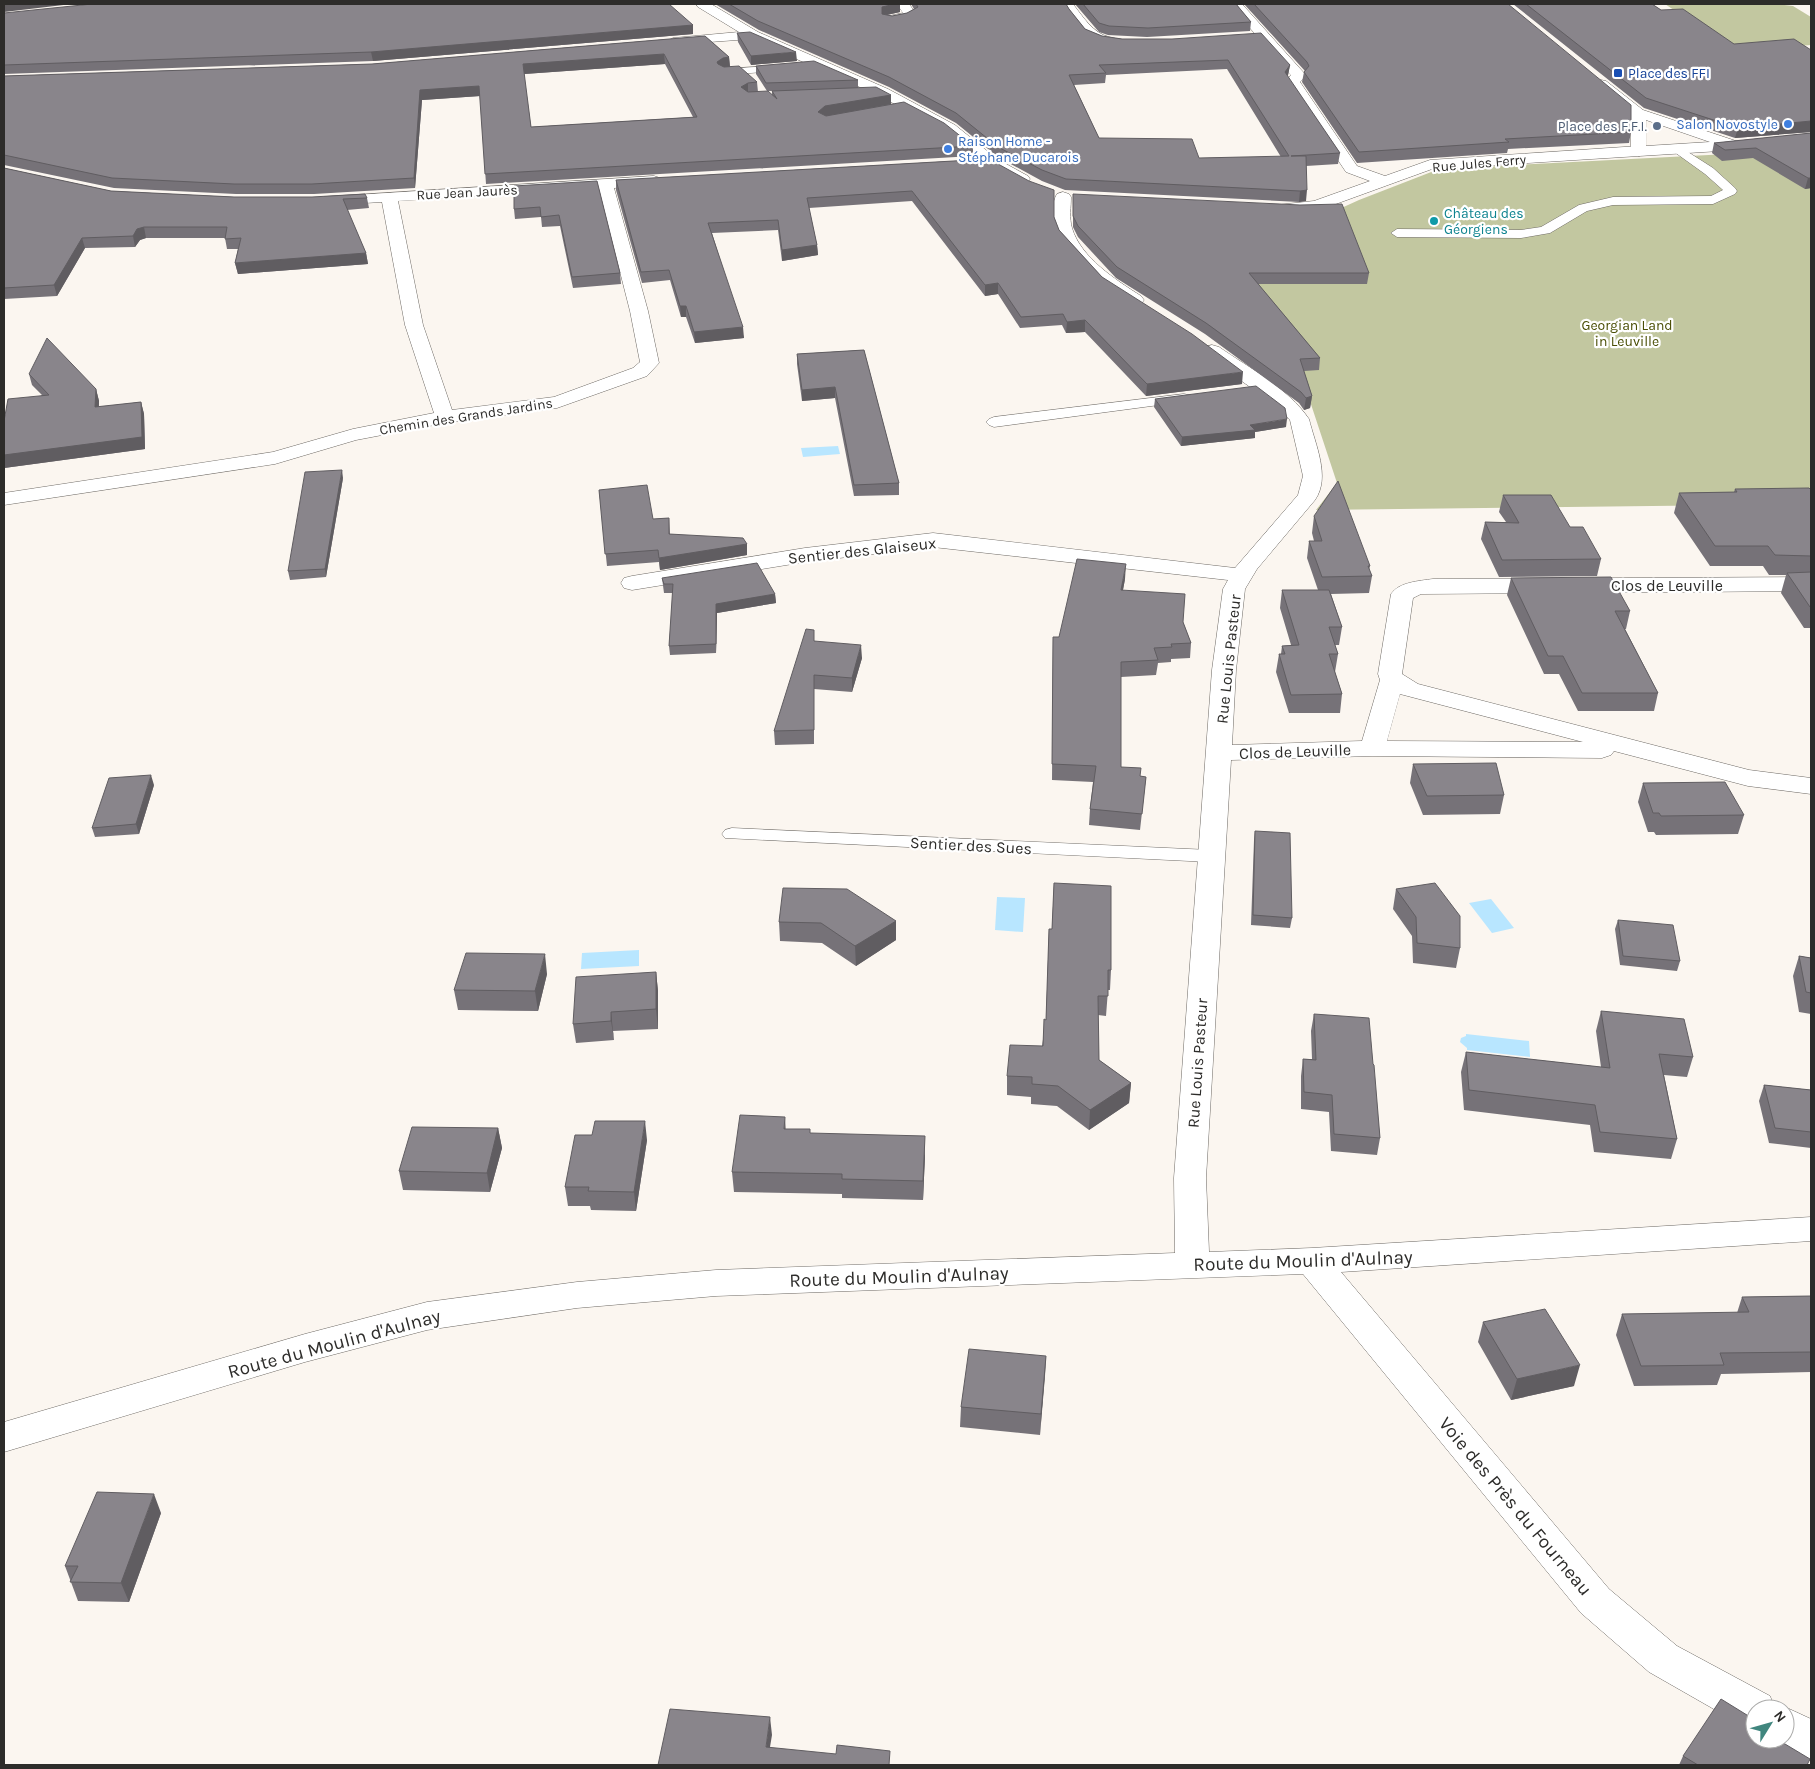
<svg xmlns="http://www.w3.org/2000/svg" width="1815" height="1769" font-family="Karla,sans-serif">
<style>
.green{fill:#c2c7a0}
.water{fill:#b8e6ff}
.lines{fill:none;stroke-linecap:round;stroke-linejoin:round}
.service-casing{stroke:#6e6a65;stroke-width:1}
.minor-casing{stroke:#6e6a65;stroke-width:1}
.tertiary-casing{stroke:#6e6a65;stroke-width:1}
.service{fill:#fff;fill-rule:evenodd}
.minor{fill:#fff;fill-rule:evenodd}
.tertiary{fill:#fff;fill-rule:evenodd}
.wall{fill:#767278;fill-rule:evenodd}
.shaded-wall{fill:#605d61}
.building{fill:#89858b;stroke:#605d61;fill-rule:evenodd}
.transit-dot{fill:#1a4fb4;stroke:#fff;stroke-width:2}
.shop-dot{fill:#3f7fe0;stroke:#fff;stroke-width:2}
.service-dot{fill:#5c6f8a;stroke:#fff;stroke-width:2}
.culture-dot{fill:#0f9aa8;stroke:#fff;stroke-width:2}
.labels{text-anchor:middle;stroke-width:4.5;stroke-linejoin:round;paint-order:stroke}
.far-transit-label{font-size:14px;fill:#164399;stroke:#fff;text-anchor:start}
.far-shop-label{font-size:14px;fill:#366cbe;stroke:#fff;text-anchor:end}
.far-service-label{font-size:14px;fill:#4e5e75;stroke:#fff;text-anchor:end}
.far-street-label{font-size:14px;fill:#2d2c2a;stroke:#fff}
.far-culture-label{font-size:14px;fill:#0d838f;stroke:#fff;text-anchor:start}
.far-park-label{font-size:14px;fill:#4a4e05;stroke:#fff}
.street-label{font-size:16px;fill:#2d2c2a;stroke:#fff}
.near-street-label{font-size:19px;fill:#2d2c2a;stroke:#fff}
</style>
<rect width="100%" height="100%" fill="#fbf6f0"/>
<!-- green -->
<path class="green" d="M1665 4H1775L1793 6 1811 17V45L1734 51Z
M1767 152 1811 180V504L1316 510 1337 483 1300 371 1214 276 1326 215 1359 200 1439 169Z"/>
<!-- water -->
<path class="water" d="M838 446 840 454 803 457 801 448Z
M997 897 1025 898 1023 932 995 930Z
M1491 899 1514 928 1492 933 1469 903Z
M639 950V966L581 969 582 953Z
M1466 1034 1529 1041 1530 1057 1467 1050V1048L1460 1042 1461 1038 1466 1036Z"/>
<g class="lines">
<!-- service casing -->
<g class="service-casing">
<path id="service" d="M785 65 790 68 789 70 724 75 719 72 724 69Z
M1677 145 1713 168 1735 188 1737 191 1735 194 1713 204 1613 205 1587 211 1550 233 1521 238 1397 237 1391 233 1397 229 1521 230 1541 227 1579 205 1613 197 1711 196 1723 190 1705 174 1673 151 1671 149 1673 147Z
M1184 394 1189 395 1191 398 1189 401 994 427 989 425 986 422 989 419 994 417Z
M732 828 1210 850 1217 852 1220 856 1217 860 1210 862 725 838 722 834 725 830Z"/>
</g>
<!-- minor casing -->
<g class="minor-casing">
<path id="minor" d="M696 4H711L758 32 888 89 955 125 997 159 1028 176 1030 179 1028 182H1016L987 165 945 131 878 95 751 39 668 45 666 42 673 38 739 32 698 7Z
M897 4H909L917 15C912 21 893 25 884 23L883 20 884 17 903 13Z
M1061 4H1073C1083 17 1093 33 1109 37 1115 39 1120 39 1126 40L1128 43C1124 48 1120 47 1114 46 1088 43 1073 24 1061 4Z
M1229 4H1242L1304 73 1306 76 1300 82 1357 166 1385 176 1430 160 1639 146 1644 148 1647 151 1644 154 1639 156 1432 169 1322 209 1283 213 1277 211 1275 208 1277 205 1314 201 1370 181 1346 172 1285 81 1291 75Z
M654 176 660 178 662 181 660 184 614 188 648 311 659 363 647 376 557 408 445 423 356 440 275 464 4 505V493L273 452 353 429 434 413 405 325 382 202 330 205 324 203 322 200 324 197ZM599 189 630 311 640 362 633 368 554 397 452 410 423 325 398 201Z
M1063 192 1069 194 1071 197C1071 207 1069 218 1072 228 1081 258 1116 280 1141 296L1144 300 1141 304C1119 309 1070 258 1060 239 1054 227 1050 204 1057 194Z
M1212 345 1219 347C1249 368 1288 388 1309 419 1315 444 1331 477 1315 500L1257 569 1245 589 1236 670 1232 745 1362 741 1380 680 1378 674 1391 594C1399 582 1419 581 1433 579L1811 577V591L1421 594 1413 598 1402 674 1418 684 1749 770 1811 778V794L1748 786 1614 751 1611 755 1602 758 1372 756 1231 760 1206 1178 1209 1252 1312 1248 1811 1217V1241L1341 1272 1609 1589 1677 1646 1770 1696 1775 1709H1755V1729L1740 1724 1649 1672 1581 1613 1303 1274 716 1296 577 1308 427 1330 305 1362 4 1452V1422L305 1334 427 1302 577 1282 716 1270 1175 1253 1174 1178 1212 670 1223 589 1228 580 933 547 805 562 632 590 624 588 621 583 624 578 632 576 805 548 933 533 1235 568 1298 495 1303 476 1290 420 1274 404 1205 355 1203 351 1205 347ZM1400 694 1583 742 1387 741Z
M1785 1707 1811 1719V1761L1796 1755 1770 1740 1785 1739V1709H1779Z"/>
</g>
<!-- tertiary casing -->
<g class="tertiary-casing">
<path id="tertiary" d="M1601 80 1606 81 1643 110 1739 142 1742 145 1739 148 1734 150 1727 147 1720 151 1639 156 1634 154 1631 151V114L1596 87 1594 84ZM1646 120 1710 142 1646 146Z"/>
</g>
<!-- service -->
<use href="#service" class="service"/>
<!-- minor -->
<use href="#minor" class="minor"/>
<!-- tertiary -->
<use href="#tertiary" class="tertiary"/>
</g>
<!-- wall -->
<path class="wall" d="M715 4H900V12L887 15 892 16 907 13 914 9 911 4H1066L1069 9 1085 29 1102 36 1290 65 1288 75 1287 76 1340 153 1338 164 1306 166V201L1299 202 1065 190 1042 181 998 157 956 123 889 87 759 30ZM1227 69 1281 157 1199 158 1099 138 1074 85 1105 83 1106 75Z
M1075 4H1236L1251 22 1250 31 1147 37 1108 35 1099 32Z
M1244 4H1508L1631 132 1629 143 1508 149 1507 153 1357 163 1302 82 1304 72 1305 71Z
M1513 4H1652L1661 10 1734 44 1811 50V132L1735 138 1644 108Z
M4 13 693 25V34L373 61 4 74V75Z
M737 33 797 61 751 65 738 42Z
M705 36 729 57 730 67 757 82 758 92 772 95V91H775H767L756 74V66L858 80V88L891 95V104L973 146V156L486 184 480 96 422 100 415 188 314 194H236L114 188 4 165V76L372 64ZM665 64 693 117 531 127 524 74Z
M1811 133V188L1805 189 1753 158 1722 161 1712 153 1714 143Z
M989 159 1054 217 1059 230 1102 277 1242 384 1146 396 1085 332 1066 333 1062 325 1020 328 998 294 985 296 912 201 809 208 817 245 818 255 782 261 778 230 712 233 744 338 695 343 686 317H681L670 280 642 283 616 190V180Z
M4 168 111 191 234 197 367 198 369 208 347 210 366 253 368 264 238 274 235 263 238 249H227L225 238H146L140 240 135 247 85 248 57 296 4 299V300Z
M597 181 620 273 621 284 573 288 560 226 542 227 541 217 515 219 514 209Z
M1073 194 1369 273 1367 284H1258L1320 358 1319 370 1304 371 1312 396 1310 408 1304 410 1299 403 1205 334 1116 278 1078 237 1073 227Z
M864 350 899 483V495L854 496 835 398 802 401 797 364V354Z
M29 374 96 389 99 401V407L141 402 144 414 145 449 4 468V421L42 395 32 385Z
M1155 399 1286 427 1255 432V438L1181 446 1154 407Z
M343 478 326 577 290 580 288 571Z
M1735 489 1811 490V628H1804L1781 593 1786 575H1769L1763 566H1710L1674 513 1679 493 1734 492Z
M599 490 653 519 669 518 670 534 747 544V555L660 570 659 562 607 566Z
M1503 495 1570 527 1601 559 1597 576 1499 577 1481 539 1485 522H1506L1499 512Z
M1314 516 1370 566 1369 570 1372 576 1369 593 1331 594 1342 627 1339 645H1335L1338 654 1335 672 1342 694 1340 713H1289L1276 672 1279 654H1281L1282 646 1291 645 1280 608 1282 590H1318L1307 558 1309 541H1314L1312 533Z
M662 578 775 594 776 603 717 613 716 653 670 655 669 646 673 593H664Z
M1511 578 1630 611 1626 629H1625L1658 693 1654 711H1578L1559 674H1544L1507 595Z
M1125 579 1123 590 1183 622 1191 643 1190 658 1171 659V662L1158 663 1156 675 1121 677V767L1140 776 1146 777 1140 830 1089 825 1090 809 1093 782 1052 780 1053 637H1059Z
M814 641 862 658 852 692 814 689V744L775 745 774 731Z
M1413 764 1504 795 1500 814 1423 815 1410 783Z
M1643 783 1744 815 1738 834 1656 835 1654 832H1648L1638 802Z
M154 785 139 834 95 837 92 828Z
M1255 831 1292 918 1290 928 1251 925 1254 840Z
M1054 883 1111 970 1110 990H1108L1106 1016 1098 1015 1099 1060 1131 1083 1129 1103 1089 1130 1057 1106 1031 1104V1097L1007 1095V1076L1042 1046 1046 1020 1049 929H1052Z
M1396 889 1460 948 1456 968 1413 963 1412 936 1393 909Z
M1618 920 1680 961 1677 971 1620 965 1615 929Z
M896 921V940L856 966 822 943 780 941 779 922Z
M1799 956 1811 958V1014L1799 1012 1793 976Z
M656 972 658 991V1029L613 1031 614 1040 576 1043 573 1024Z
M547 974 538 1011 458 1010 454 990Z
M1601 1011 1693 1057 1687 1077 1664 1075 1677 1139 1671 1159 1594 1152 1590 1125 1464 1110 1461 1072 1466 1052 1601 1067 1596 1031Z
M1314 1014 1373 1064 1380 1138 1377 1155 1331 1151 1329 1112 1301 1109V1076L1303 1059H1312L1311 1031Z
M1764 1085 1811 1090V1148L1769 1143 1759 1101Z
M498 1128 502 1148 490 1192 403 1190 399 1171Z
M786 1129 925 1155 923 1200 842 1198V1194L734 1192 732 1172Z
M592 1135 647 1140 636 1211 591 1210 590 1206H568L565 1187Z
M1811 1296V1372L1721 1374 1717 1385 1634 1386 1616 1335 1622 1314 1737 1313 1742 1297Z
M1483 1322 1574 1386 1511 1400 1478 1342Z
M1046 1356 1040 1435 960 1427 961 1407Z
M161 1513 129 1602 78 1601 65 1566Z
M1781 1741 1808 1765H1679L1683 1756Z"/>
<!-- shaded-wall -->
<path class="shaded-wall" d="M4 4H72L4 12Z
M895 4H900V12L882 16V7Z
M693 25V34L373 61 371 52Z
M796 52 797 61 751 65V56Z
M664 54 665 64 524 74 523 64Z
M729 57 730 67 717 71V62L723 58Z
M1290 65 1288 75 1283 82 1285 72Z
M748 83V92L741 87Z
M479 86 480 96 422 100 415 188 414 178 420 90Z
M891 95V104L826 116 818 112 825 106Z
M1811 121V132L1735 138 1738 128Z
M1808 178H1811V188L1805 189Z
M1307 190 1306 201 1299 202 1300 191Z
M144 227 146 238 140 240 135 247 133 236 137 229Z
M82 238 85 248 57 296 54 285Z
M817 245 818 255 782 261V250Z
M366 253 368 264 238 274 235 263Z
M998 283V294L985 296V285Z
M680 306H686V317H681Z
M1085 320V332L1066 333 1067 322Z
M743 327 744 338 695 343 694 332Z
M1243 372 1242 384 1146 396 1147 384Z
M835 387V398L802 401V390Z
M96 389 99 401 98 419 95 407Z
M1312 396 1310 408 1304 410 1306 398Z
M141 402 144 414 145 449 4 468V455Z
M1287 419 1286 427 1255 432V438L1181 446 1182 437Z
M342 470 343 478 326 577 325 569Z
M747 544V555L660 570 659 558Z
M1126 564 1125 579 1120 605 1121 590Z
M775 594 776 603 717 613 716 653V604Z
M861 645 862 658 852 692V678Z
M151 775 154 785 139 834 136 824Z
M896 921V940L856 966 855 946Z
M545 954 547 974 538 1011 535 991Z
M656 972 658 991V1029L656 1009Z
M611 1012 613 1031 614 1040 611 1021Z
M1131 1083 1129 1103 1089 1130 1090 1110Z
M785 1117 786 1136 784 1129Z
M645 1121 647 1140 636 1211 634 1192Z
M498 1128 502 1148 490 1192 487 1173Z
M925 1136V1155L923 1200V1181Z
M1046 1356 1045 1376 1040 1435 1041 1414Z
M1580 1365 1574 1386 1511 1400 1517 1379Z
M154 1494 161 1513 129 1602 121 1583Z
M770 1717 772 1735 767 1765 766 1747Z"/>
<!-- building -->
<path class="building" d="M92 4H669L693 25 371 52 4 65V13Z
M729 4H895L882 7V14L892 16 907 13 918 7 916 4H1066L1069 9 1085 29 1102 36 1122 39H1172L1261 33 1290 65 1285 72 1340 153 1291 156H1306L1307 190 1300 191 1066 179 1042 170 998 147 956 113 889 77 758 21ZM1228 60 1289 156 1199 158 1192 139 1099 138 1069 75 1106 73 1099 65Z
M1083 4H1236L1251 22 1148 28 1109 26 1099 23Z
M1254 4H1508L1631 105V132L1505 139 1509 142 1359 152 1304 72 1309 66 1307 62Z
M1526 4H1652L1661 10 1683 9 1734 44 1794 39 1811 50V121L1738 128 1646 98Z
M750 32 796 52 751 56 737 33Z
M705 36 729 57 723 58 717 62 718 64 724 67 739 66 757 82 748 83 741 87 748 92 768 91 777 99 772 91 876 87 891 95 825 106 818 112 826 116 904 102 944 123 973 146 485 174 479 86 420 90 414 178 312 184H234L112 178 4 155V76L372 64ZM664 54 697 117 531 127 523 64Z
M814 61 858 80 766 83 756 66Z
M1811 133V178H1808L1756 148 1725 150 1714 143Z
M989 159 1029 181 1054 190V217L1059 230 1102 277 1192 334 1243 372 1147 384 1085 320 1067 322 1063 314 1021 317 998 283 985 285 912 191 807 198 817 245 782 250 778 220 708 223 743 327 694 332 686 306H680L669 270 641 272 616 180Z
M4 168 111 191 234 197H312L365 194 367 198 343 199 366 253 235 263 241 238 225 239 227 227H144L137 229 133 236 82 238 54 285 4 288Z
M597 181 620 273 572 277 559 215 541 217 540 207 514 209V186Z
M1073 194 1300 205 1342 204 1369 273H1249L1320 358 1300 359 1312 396 1306 398 1301 392 1206 323 1117 267 1078 226 1073 216Z
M47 338 96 389 95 407 141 402 142 437 4 455V421L8 399 49 395 29 374Z
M864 350 899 483 854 485 835 387 802 390 797 354Z
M1256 386 1285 408 1287 419 1250 425 1255 430 1182 437 1155 399Z
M342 470 325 569 288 571 305 472Z
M1338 481 1370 566H1368L1372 576 1322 577 1309 541H1322L1314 516Z
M647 485 653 519 669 518V534L743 538 747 544 659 558 658 550 605 554 599 490Z
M1809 488 1811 490V556L1775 555 1768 546H1715L1679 493 1737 492 1735 489Z
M1503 495H1551L1570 527H1583L1601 559 1502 560 1485 522 1519 523Z
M1077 559 1126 564 1121 590 1185 594 1183 622 1191 643 1171 644 1172 647 1154 648 1158 660 1121 662V767L1141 768 1140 776 1146 777 1142 814 1090 809 1096 766 1052 764 1053 637H1059Z
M757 563 775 594 716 604V644L669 646 673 584H664L662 578Z
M1811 572V607H1810L1787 573Z
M1611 577 1630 611H1615L1658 693H1582L1563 656H1548L1511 578Z
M1282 590H1329L1342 627H1329L1338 654H1329L1342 694 1291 695 1279 654H1285L1282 646 1299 645Z
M806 629 814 630V641L861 645 852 678 814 675V730L774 731Z
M1496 763 1504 795 1427 796 1413 764Z
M151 775 136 824 92 828 109 778Z
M1725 782 1744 815 1661 816 1659 813H1653L1643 783Z
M1255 831 1290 833 1292 918 1253 915Z
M1054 883 1111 886V970H1108V996H1098L1099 1060 1131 1083 1090 1110 1058 1086 1032 1084V1077L1007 1076 1010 1045 1043 1046 1044 1019 1046 1020 1049 929H1052Z
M1435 883 1460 916V948L1417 943 1416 917 1396 889Z
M783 888 847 889 896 921 855 946 821 923 779 922Z
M1618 920 1673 925 1680 961 1623 956Z
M466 953 545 954 535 991 454 990Z
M1799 956 1811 958V993L1806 992Z
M656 972V1009L611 1012V1021L573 1024 576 977Z
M1601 1011 1684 1019 1693 1057 1659 1054 1677 1139 1600 1132 1595 1105 1469 1090 1466 1052 1610 1068Z
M1314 1014 1369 1018 1373 1064 1374 1065 1380 1138 1334 1134 1332 1095 1304 1092 1303 1059 1316 1060Z
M1764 1085 1811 1090V1132L1775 1128Z
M740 1115 785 1117 784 1129H810V1133L925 1136 923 1181 842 1179V1174L732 1172Z
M595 1121H645L634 1192 588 1191 589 1187H565L575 1135H592Z
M412 1127 498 1128 487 1173 399 1171Z
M1811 1296V1352L1720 1353 1724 1365 1641 1366 1622 1314 1749 1312 1742 1297Z
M1545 1309 1580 1365 1517 1379 1483 1322Z
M969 1349 1046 1356 1041 1414 961 1407Z
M97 1492 154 1494 121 1583 70 1582 78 1566H65Z
M1721 1699 1755 1720V1739H1781L1780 1741 1810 1759 1807 1765H1698L1683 1756Z
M670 1709 770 1717 766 1747 836 1754 837 1745 890 1751 889 1765H658Z"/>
<!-- markers -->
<rect class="transit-dot" x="1613" y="68" width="10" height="10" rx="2.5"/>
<g class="shop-dot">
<circle cx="1788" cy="124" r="5"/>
<circle cx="948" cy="149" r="5"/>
</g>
<circle class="service-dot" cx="1657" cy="126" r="5"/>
<circle class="culture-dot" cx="1434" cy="221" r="5"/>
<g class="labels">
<!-- far-transit labels -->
<g class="far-transit-label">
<text x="1628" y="78">Place des FFI</text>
</g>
<!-- far-shop labels -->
<g class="far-shop-label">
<text x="1778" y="129">Salon Novostyle</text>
<text x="958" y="146" text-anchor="start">Raison Home -<tspan x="958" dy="16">Stéphane Ducarois</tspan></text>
</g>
<!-- far-service labels -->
<g class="far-service-label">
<text x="1647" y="131">Place des F.F.I.</text>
</g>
<!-- far-street labels -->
<g class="far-street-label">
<text transform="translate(1479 163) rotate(-5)" y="5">Rue Jules Ferry</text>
<text transform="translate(467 192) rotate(-3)" y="5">Rue Jean Jaurès</text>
<text transform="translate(466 416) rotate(-9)" y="5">Chemin des Grands Jardins</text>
</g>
<!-- far-culture labels -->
<g class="far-culture-label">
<text x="1444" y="218">Château des<tspan x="1444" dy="16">Géorgiens</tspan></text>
</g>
<!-- far-park labels -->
<g class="far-park-label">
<text x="1627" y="330">Georgian Land<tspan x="1627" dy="16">in Leuville</tspan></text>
</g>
<!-- street labels -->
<g class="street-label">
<text transform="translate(862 550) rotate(-6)" y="6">Sentier des Glaiseux</text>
<text x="1667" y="591">Clos de Leuville</text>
<text transform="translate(1228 659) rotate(-84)" y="6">Rue Louis Pasteur</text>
<text transform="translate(1295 751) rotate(-2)" y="6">Clos de Leuville</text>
<text transform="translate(971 845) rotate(3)" y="6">Sentier des Sues</text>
<text transform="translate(1197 1063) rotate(-86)" y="6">Rue Louis Pasteur</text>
</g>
<!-- near-street labels -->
<g class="near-street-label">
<text transform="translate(1303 1260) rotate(-2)" y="7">Route du Moulin d'Aulnay</text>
<text transform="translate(899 1276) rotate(-2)" y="7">Route du Moulin d'Aulnay</text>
<text transform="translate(334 1343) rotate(-15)" y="7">Route du Moulin d'Aulnay</text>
<text transform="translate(1516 1506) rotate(50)" y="7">Voie des Près du Fourneau</text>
</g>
</g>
<!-- border -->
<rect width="1815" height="1769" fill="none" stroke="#2d2c2a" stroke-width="10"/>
<!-- north arrow -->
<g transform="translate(1770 1724) rotate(53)"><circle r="24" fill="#ffffff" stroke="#ababaa"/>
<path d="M0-4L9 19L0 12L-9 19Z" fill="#40867e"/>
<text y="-8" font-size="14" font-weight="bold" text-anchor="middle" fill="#2d2c2a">N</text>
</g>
</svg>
